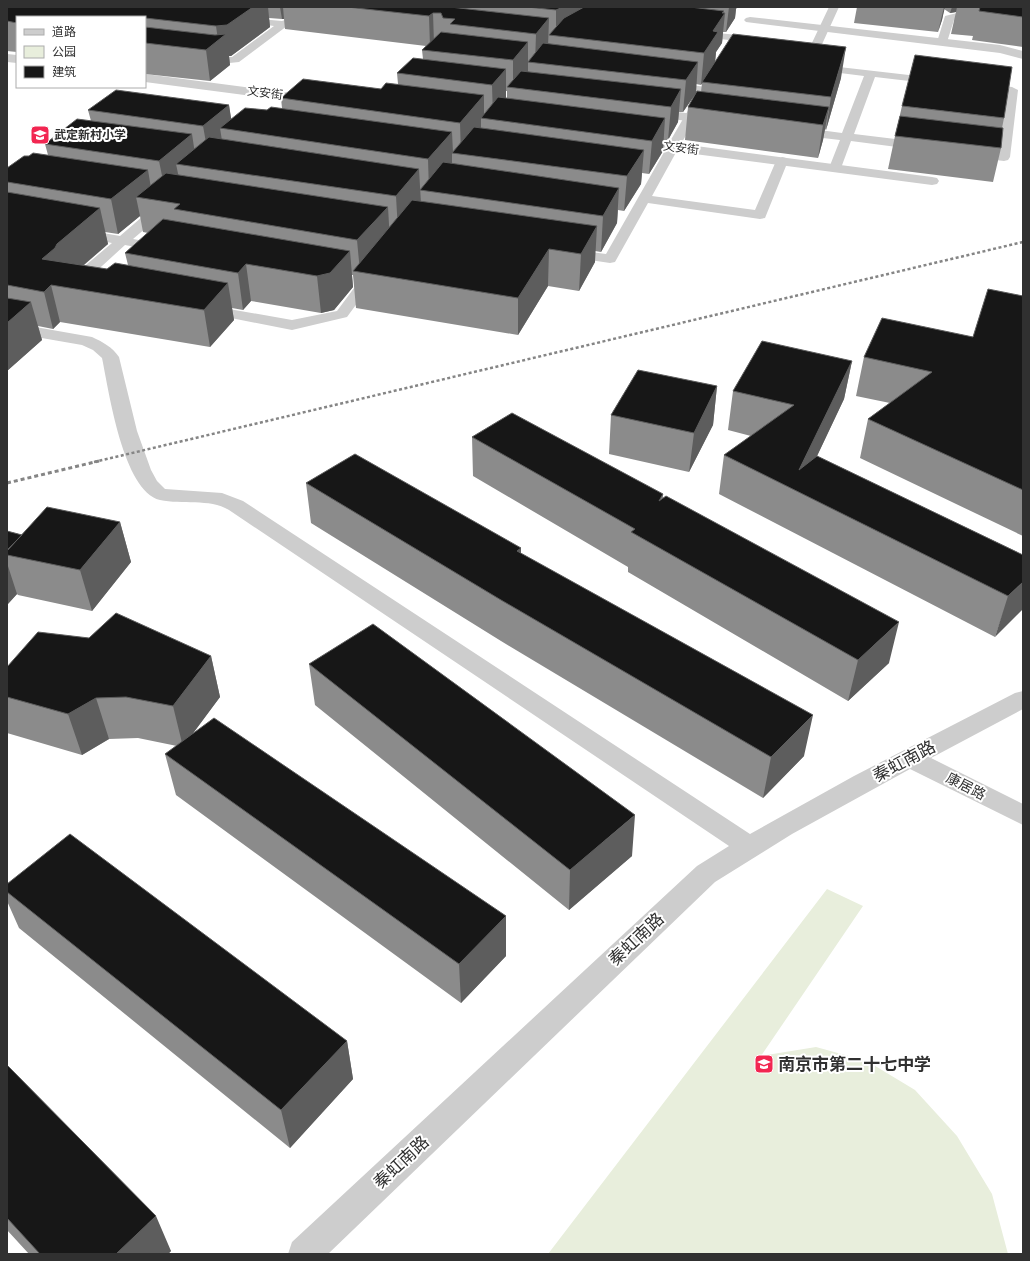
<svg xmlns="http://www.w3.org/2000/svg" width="1030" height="1261" font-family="'Alegreya Sans','Noto Sans SC',sans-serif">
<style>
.green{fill:#e8eedc}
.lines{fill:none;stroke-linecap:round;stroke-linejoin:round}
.lane{fill:#cdcdcd;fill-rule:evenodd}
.street{fill:#cdcdcd;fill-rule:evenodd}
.rail-far1{stroke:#858585;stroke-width:2.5;stroke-dasharray:3 2.5;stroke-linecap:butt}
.rail{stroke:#858585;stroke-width:3;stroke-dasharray:4 3;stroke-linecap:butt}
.wall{fill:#8b8b8b;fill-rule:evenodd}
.shaded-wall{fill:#5d5d5d}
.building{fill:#171717;stroke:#5d5d5d}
.labels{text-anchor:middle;stroke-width:4;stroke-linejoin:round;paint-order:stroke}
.far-street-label{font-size:12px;fill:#303030;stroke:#fff}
.far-poi-label{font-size:12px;font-weight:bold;fill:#303030;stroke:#fff;text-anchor:start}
.street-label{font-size:14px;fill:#303030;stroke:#fff}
.near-street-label{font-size:17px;fill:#303030;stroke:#fff}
.near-poi-label{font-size:17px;font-weight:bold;fill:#303030;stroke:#fff;text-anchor:start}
</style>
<rect width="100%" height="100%" fill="#fff"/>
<!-- green -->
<path class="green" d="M827 889 863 906 761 1056 816 1047 867 1061 915 1090 957 1136 992 1194 1008 1254H548Z"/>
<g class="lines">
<!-- lane -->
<path class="lane" d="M315 7H325L322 14 287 26 239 62 220 64 203 62 198 59 203 56 232 57 274 26 239 21 238 19 239 17 282 21 314 10Z
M829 7H839L813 64 935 78 941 81 935 84 875 77 854 134 920 142 926 146 924 149 920 150 851 141 841 168 835 172 829 168 840 140 797 135 791 131 797 127 842 133 864 76 816 70 811 68 807 69 801 66Z
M972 7H982L977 14 954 20 947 42 942 45 938 44 937 42 945 16 969 10Z
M697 31 738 35 743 38 738 41 693 36 692 34Z
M669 82 706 87 712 90 706 93 665 87 663 85Z
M981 83 1012 87 1018 90 1010 157 1008 160 1004 161 971 157 965 153 971 149 998 153 1006 93 977 88 975 86 977 84Z
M652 109 711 116 717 120 711 124 648 116 646 113Z
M673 143 679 147 652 196 755 210 776 161 782 157 786 158 788 161 765 218 760 219 648 203 615 262 610 263 563 256 561 253 563 250 568 249 606 254 667 147Z
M162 203 167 204 169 207 167 210 133 239 167 245 169 248 167 251 162 252 125 245 79 287H67L65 284 67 281 112 243 75 236 73 233 75 230 80 229 120 236 157 204Z
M365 279 370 280 372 283 347 317 292 330 206 313 201 312 199 309 201 306 206 305 292 320 337 311 360 280Z"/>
<!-- street -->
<path class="street" d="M750 17 1000 45 1023 51V59L1000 53 746 22 744 20 746 18Z
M7 54 17 55V63L7 62Z
M145 74 314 96 320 100 314 104 145 82Z
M703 91 709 95 681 144 932 177 937 178 939 181 937 184 932 185 633 146 628 145 626 142 628 139 633 138 669 143 697 95Z
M7 322 92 337C103 342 112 347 119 357L137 431 151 470 157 481 165 489 222 493 243 501 750 834 854 776 1015 693 1023 691V709L931 758 1023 804V825L910 769 792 834 715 882 328 1254H288L292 1242 697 866 729 846 229 510C209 498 182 505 160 500 123 491 109 392 102 358L93 350 82 345 7 332Z"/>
<!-- rail-far1 -->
<path class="rail-far1" d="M94 462 1023 242"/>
<!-- rail -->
<path class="rail" d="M7 483 99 461"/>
</g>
<!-- wall -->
<path class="wall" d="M7 7H737L736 9 735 18 726 32H723L722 43 716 52 715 62 841 78 826 130 825 129 823 140 818 158 685 140 688 107 701 92 702 83 701 85 696 84V93L683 112H679L678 122 668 140H664L663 151 649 174 642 173 641 184 624 211 618 210 617 223 601 252 595 251V262L579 291 548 286 518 335 356 308 353 275H352L353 287 334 310 321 313 251 301 243 310 232 308 234 320 210 347 60 322 53 329 38 326 42 340 7 371V168L29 156 48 155 45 144 91 121 88 110 229 105 231 120 267 110 282 108 281 98 381 89 398 84 397 73 423 59 422 50 426 46 285 29 284 19H282L269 18 270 27 231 56H229L230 65 210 81 145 74V17H17V52L7 51ZM506 91H507V98H506ZM140 216 143 232 148 233 125 253 128 265 107 269 83 266 108 244 105 232 118 234Z
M857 7H1023V47L972 40 973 36 951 34 956 12 950 13 944 9 942 20 938 32 854 23Z
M902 106 1004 118 1002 128 1001 148 993 182 888 169 895 136Z
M1023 296V536L860 458 868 419 890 403 856 396 864 357 973 337Z
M852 361 844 399 817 456 1023 555 995 637 719 494 724 455 751 436 728 430 733 391Z
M717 386 713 425 689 472 609 454 611 415Z
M472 437 663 494V498L889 663 848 701 628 572V567L473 476Z
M306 483 521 548V554L804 756 763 798 501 641 311 523Z
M120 522 131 562 92 611 18 595 17 594 7 605V531L22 535Z
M211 656 220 697 192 734 506 916V956L461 1003 176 795 165 754 177 746 138 738 109 739 82 755 7 733V667Z
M309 664 632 856 569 910 315 705Z
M7 884 347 1041 353 1079 290 1148 19 928 7 901Z
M7 1065 171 1251 168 1254H29L7 1230Z"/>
<!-- shaded-wall -->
<path class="shaded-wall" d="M253 7H268L270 27 231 56H229L230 65 210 81 206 50 218 40 216 26Z
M280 7H283L284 19H282Z
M563 7H583L582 26 556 36V10Z
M729 7H737L736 9 735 18 726 32Z
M944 7H945L942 20 938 32Z
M952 7H957L956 12 950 13Z
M724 11 723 16 725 13 722 43 716 52 715 63 701 85 704 53 713 31Z
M433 13 434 44 430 47 429 16Z
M549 18 548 48 535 63 536 34Z
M528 42V73L513 88V60Z
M846 47 841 78 826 130 831 97Z
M698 62 696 93 683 112 686 80Z
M506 69V101L493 118 492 85Z
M681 89 678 122 668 140 671 107Z
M484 95V118H481V132L461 154 460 123Z
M229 105 233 130 220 128 223 147 209 159 203 126Z
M829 107 823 140 818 158 823 125Z
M665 118 663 151 649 174 652 141Z
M452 132 453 153H452V166L429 191 428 159Z
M192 134 197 167 176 164 180 183 166 195 159 161Z
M644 150 641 184 624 211 627 176Z
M419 169 421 204 398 231 396 196Z
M148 170 153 200 136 197 140 216 118 234 111 199Z
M619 188 617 223 601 252 603 216Z
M388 207 390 242 360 272 357 240Z
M100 208 108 244 66 280 51 285 60 322 53 329 44 292 42 259 57 244Z
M597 226 595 262 579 291 581 254Z
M549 249 548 286 518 335V298Z
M350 251 353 287 334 310 321 313 317 276Z
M246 264 251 301 243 310 238 273Z
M228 283 234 320 210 347 204 310Z
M31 302 42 340 7 371V323Z
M852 361 844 399 800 492 799 470Z
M717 386 713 425 689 472 694 433Z
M120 522 131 562 92 611 80 570Z
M521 548V589L517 551Z
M7 563 17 594 7 605Z
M1023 582V609L995 637 1008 596Z
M899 622 889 663 848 701 858 660Z
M211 656 220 697 183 747 173 706Z
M96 698 109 739 82 755 68 714Z
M813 715 804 756 763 798 771 757Z
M635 815 632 856 569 910 570 870Z
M506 916V956L461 1003 459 964Z
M347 1041 353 1079 290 1148 281 1110Z
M156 1216 171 1251 168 1254H116Z"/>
<!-- building -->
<path class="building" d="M7 7H253L227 25 216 26 145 18V17H17V23L7 21Z
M347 7H450L549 18 536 34 450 24 455 19 443 18 441 13H433L429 16Z
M527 7H563L556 10Z
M584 7H690L724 11 722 13H725L713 31 718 32 704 53 549 35 564 18Z
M980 7H1023V17L979 11Z
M145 27 215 35 226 34 206 50 145 43Z
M441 32 528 42 513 60 422 50Z
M733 34 846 47 831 97 702 82Z
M543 43 698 62 686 80 528 62Z
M915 55 1012 67 1004 118 902 106Z
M413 58 506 69 492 85 397 73Z
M521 71 681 89 671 107 507 87Z
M303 79 381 89 386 83 484 95 460 123 281 98Z
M116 90 229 105 203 126 88 110Z
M697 91 829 107 823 125 688 107Z
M498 97 665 118 652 141 481 118Z
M271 107 452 132 428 159 220 128 245 108 267 110Z
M900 116 1003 128 1001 148 895 136Z
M77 119 192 134 159 161 45 144Z
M474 127 644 150 627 176 452 153Z
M209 137 419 169 396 196 176 164Z
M33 153 148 170 111 199 7 182V168L24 156H29Z
M443 162 619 188 603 216 420 190Z
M166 173 388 207 357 240 174 209 180 204 136 197Z
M7 192 100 208 57 244 55 248 42 259 107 269 115 263 228 283 204 310 51 285 44 292 7 285Z
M412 200 597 226 581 254 549 249 518 298 353 271Z
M163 219 350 251 330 273 317 276 246 264 238 273 125 253Z
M988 289 1023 296V490L868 419 932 372 864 357 882 318 973 337Z
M7 298 31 302 7 323Z
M762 341 852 361 799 470 817 456 1023 555V582L1008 596 724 455 794 405 733 391Z
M638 370 717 386 694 433 611 415Z
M512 413 663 494 659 501 666 496 899 622 858 660 631 532 635 529 472 437Z
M355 454 521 548 517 551 813 715 771 757 501 600 306 483Z
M47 507 120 522 80 570 7 555V551Z
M7 531 22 535 7 550Z
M116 613 211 656 173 706 126 697 96 698 68 714 7 697V667L38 632 89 638Z
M373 624 635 815 570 870 309 664Z
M214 718 506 916 459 964 165 754Z
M70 834 347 1041 281 1110 7 892V884Z
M7 1065 156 1216 116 1254H40L7 1218Z"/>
<!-- icons -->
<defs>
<g id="school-square" transform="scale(1)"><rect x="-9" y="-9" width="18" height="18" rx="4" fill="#f22651" stroke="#fff"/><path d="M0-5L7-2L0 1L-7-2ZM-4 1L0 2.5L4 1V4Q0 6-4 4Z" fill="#fff"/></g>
</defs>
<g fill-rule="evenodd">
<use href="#school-square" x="40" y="135"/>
<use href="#school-square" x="764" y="1064"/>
</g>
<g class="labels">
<!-- far-street labels -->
<g class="far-street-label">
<text transform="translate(265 93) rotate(7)" y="4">文安街</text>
<text transform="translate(681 148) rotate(7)" y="4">文安街</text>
</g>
<!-- far-poi labels -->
<g class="far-poi-label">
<text x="54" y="139">武定新村小学</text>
</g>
<!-- street labels -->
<g class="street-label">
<text transform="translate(966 786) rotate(27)" y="5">康居路</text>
</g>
<!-- near-street labels -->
<g class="near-street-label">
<text transform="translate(904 761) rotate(-28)" y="6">秦虹南路</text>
<text transform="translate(636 939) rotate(-43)" y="6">秦虹南路</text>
<text transform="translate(401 1162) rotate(-43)" y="6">秦虹南路</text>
</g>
<!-- near-poi labels -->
<g class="near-poi-label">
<text x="778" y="1070">南京市第二十七中学</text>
</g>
</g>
<!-- border -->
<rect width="1030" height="1261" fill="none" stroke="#303030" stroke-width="16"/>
<!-- legend -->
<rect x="16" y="16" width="130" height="72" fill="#ffffff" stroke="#acacac"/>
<rect x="24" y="29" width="20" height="6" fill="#cdcdcd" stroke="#acacac"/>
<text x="52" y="36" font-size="12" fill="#303030">道路</text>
<rect x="24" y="46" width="20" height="12" fill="#e8eedc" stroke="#acacac"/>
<text x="52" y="56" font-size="12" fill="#303030">公园</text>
<rect x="24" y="66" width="20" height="12" fill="#171717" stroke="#acacac"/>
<text x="52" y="76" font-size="12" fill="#303030">建筑</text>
</svg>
